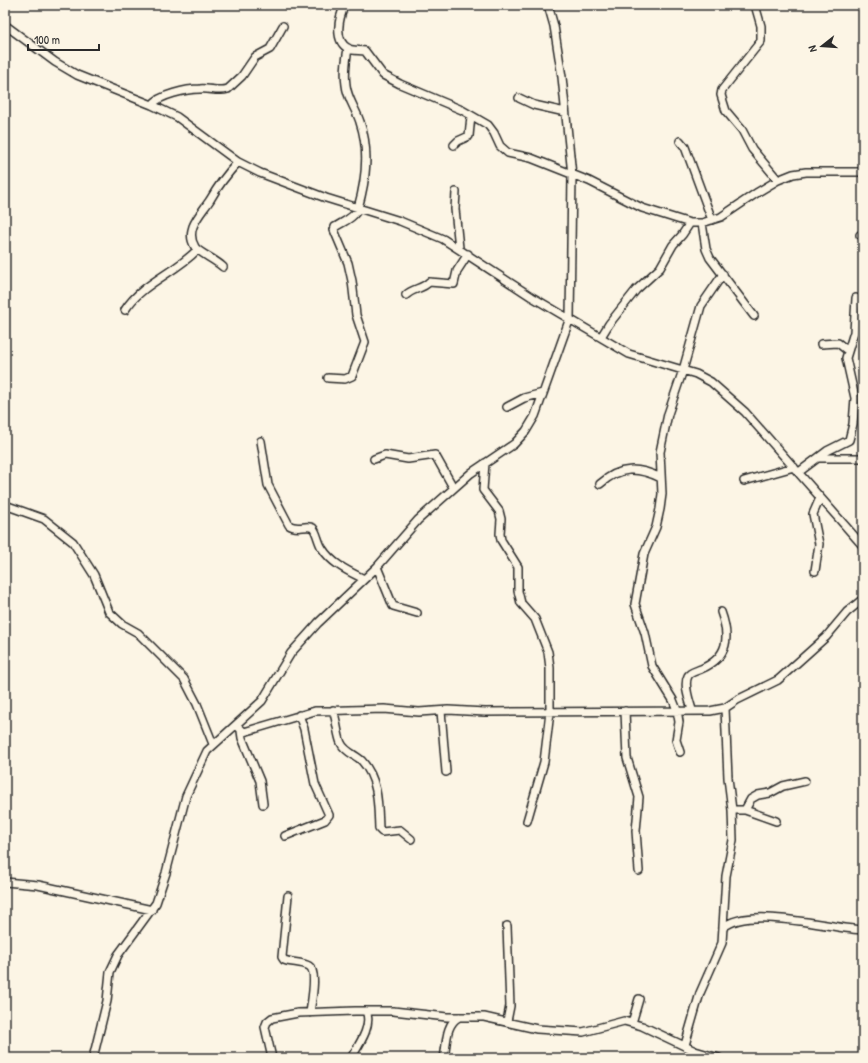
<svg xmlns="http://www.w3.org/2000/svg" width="868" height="1063" font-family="'Patrick Hand',sans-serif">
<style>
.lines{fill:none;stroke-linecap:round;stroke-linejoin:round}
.minor-casing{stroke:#2b2b2b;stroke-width:10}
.minor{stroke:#fcf5e5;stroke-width:7}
</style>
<rect width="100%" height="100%" fill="#fcf5e5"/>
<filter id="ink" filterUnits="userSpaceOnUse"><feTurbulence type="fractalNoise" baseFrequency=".025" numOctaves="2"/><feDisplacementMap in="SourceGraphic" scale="8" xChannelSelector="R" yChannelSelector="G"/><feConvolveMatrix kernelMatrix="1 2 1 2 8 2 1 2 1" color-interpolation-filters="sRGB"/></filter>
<g filter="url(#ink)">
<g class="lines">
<!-- minor casing -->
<g class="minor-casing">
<path id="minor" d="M345 5C339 17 333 41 349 49 353 51 360 50 365 51L383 75 400 84 462 110 488 125 494 133 500 146 508 153 531 158 589 181 642 208 690 223H702L721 217 758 192 778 180 793 174 806 172H863
M755 5 761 26V41L722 90 721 95 726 111 742 130 752 149 778 180
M5 25 55 62 77 75 152 105 177 117 238 162 260 173 326 198 400 221 443 239 532 297 629 354 696 374 711 382 745 412 863 546
M519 98 534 105 565 112
M152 105C159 95 187 89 200 89 209 88 219 92 228 89L242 76 255 57 270 49 283 26
M680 141 685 147 712 220
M454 145 458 141 469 136 471 116
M456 192 455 209 459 248
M702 223 706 249 710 258 754 316
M860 235H863
M223 267C216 260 198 252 195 247 184 229 201 214 210 200 218 186 227 174 238 162
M406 295C413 288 423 289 429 282L454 284 457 271 468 254
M125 310C142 283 175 273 197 250
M601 337 609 324 636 290 660 268 673 245 682 235 690 223
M821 344 838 343 848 351
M328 378 345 379 352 376 365 342 356 315 352 281 348 263 334 230 335 227C341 223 356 217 358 208 366 180 370 151 360 122 356 109 347 98 346 85 344 72 346 61 348 48
M507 407 524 398 543 393
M261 441 268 485 289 525C297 531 307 524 313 528 317 532 318 542 322 548 332 564 348 571 364 579
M819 458H863
M374 459 385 455 408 459 435 455 453 487
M485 463 483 490 499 511 501 519 500 534 501 540 518 567V591L521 603 535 619 548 652 550 668V712L544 762 527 821
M799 472 827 451 849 440 853 424 855 398 846 358 854 332 856 298
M744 481 794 467
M600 484C620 466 638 467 661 478
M5 505 44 519 73 542 94 575 109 612 122 624 138 633 184 679 197 704 213 744
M377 567 393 606 417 613
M815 571 819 544 813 514 820 498
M333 710C337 721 337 733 341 743 345 752 356 755 362 761 379 780 378 806 379 829L382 832 400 830 411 839
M692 710C690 702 683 685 688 676 690 672 697 671 701 669 729 657 730 637 721 612
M441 711 446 772
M625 711 627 758 639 797 636 831 639 871
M236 725 244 732 315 711 384 709 419 712 448 710 485 712 710 711 725 708 737 700 778 680 826 637 847 612 863 599
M241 731 242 738 260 781 263 804
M680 752 676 740 679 722 677 710 673 700 652 666 645 633 635 604 644 554 656 527 660 509 662 494 660 452 668 414 683 370 701 306 723 274
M732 810H745L776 821
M745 810 751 799 758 795 770 793 783 786 805 781
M285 836 325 820 329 815 315 784 304 729 299 715
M5 882 38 885 152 910
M288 896 282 957 284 960C292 963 302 962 309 966 318 971 311 1004 310 1013
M723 928C747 905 829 928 863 930
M507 1021 510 1006 507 926
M632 1023 639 999
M685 1045 700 993 722 943 726 876 733 840 732 810 728 778 725 708
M93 1058 107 1001 110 972 118 955 156 903 166 873 186 796 207 751 262 701 291 653 318 623 377 567 418 520 471 473 514 444 526 431 535 416 570 318 572 175 562 77 554 26 548 5
M272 1058 265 1027 267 1022 272 1018 298 1013 355 1011H393L447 1017H484L537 1029 583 1032 624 1021 642 1026 695 1051 719 1058
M351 1058C358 1046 373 1026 366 1011
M444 1058C447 1044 445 1024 459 1017"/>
</g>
<!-- minor -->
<use href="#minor" class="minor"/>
</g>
</g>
<!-- margin -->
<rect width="868" height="1063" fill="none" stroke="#fcf5e5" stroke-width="20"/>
<rect x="10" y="10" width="848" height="1043" fill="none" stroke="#2b2b2b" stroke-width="1.5" filter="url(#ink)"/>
<!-- north arrow -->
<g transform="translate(822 46) rotate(253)" stroke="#fcf5e5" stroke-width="3" paint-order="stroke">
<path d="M0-3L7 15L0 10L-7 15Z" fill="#2b2b2b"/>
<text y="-6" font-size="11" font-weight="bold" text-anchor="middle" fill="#2b2b2b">N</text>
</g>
<!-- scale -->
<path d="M28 44v6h71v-6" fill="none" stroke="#2b2b2b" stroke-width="2"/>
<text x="34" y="44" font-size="12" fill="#2b2b2b" stroke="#fcf5e5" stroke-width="3" paint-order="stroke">100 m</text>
</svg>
